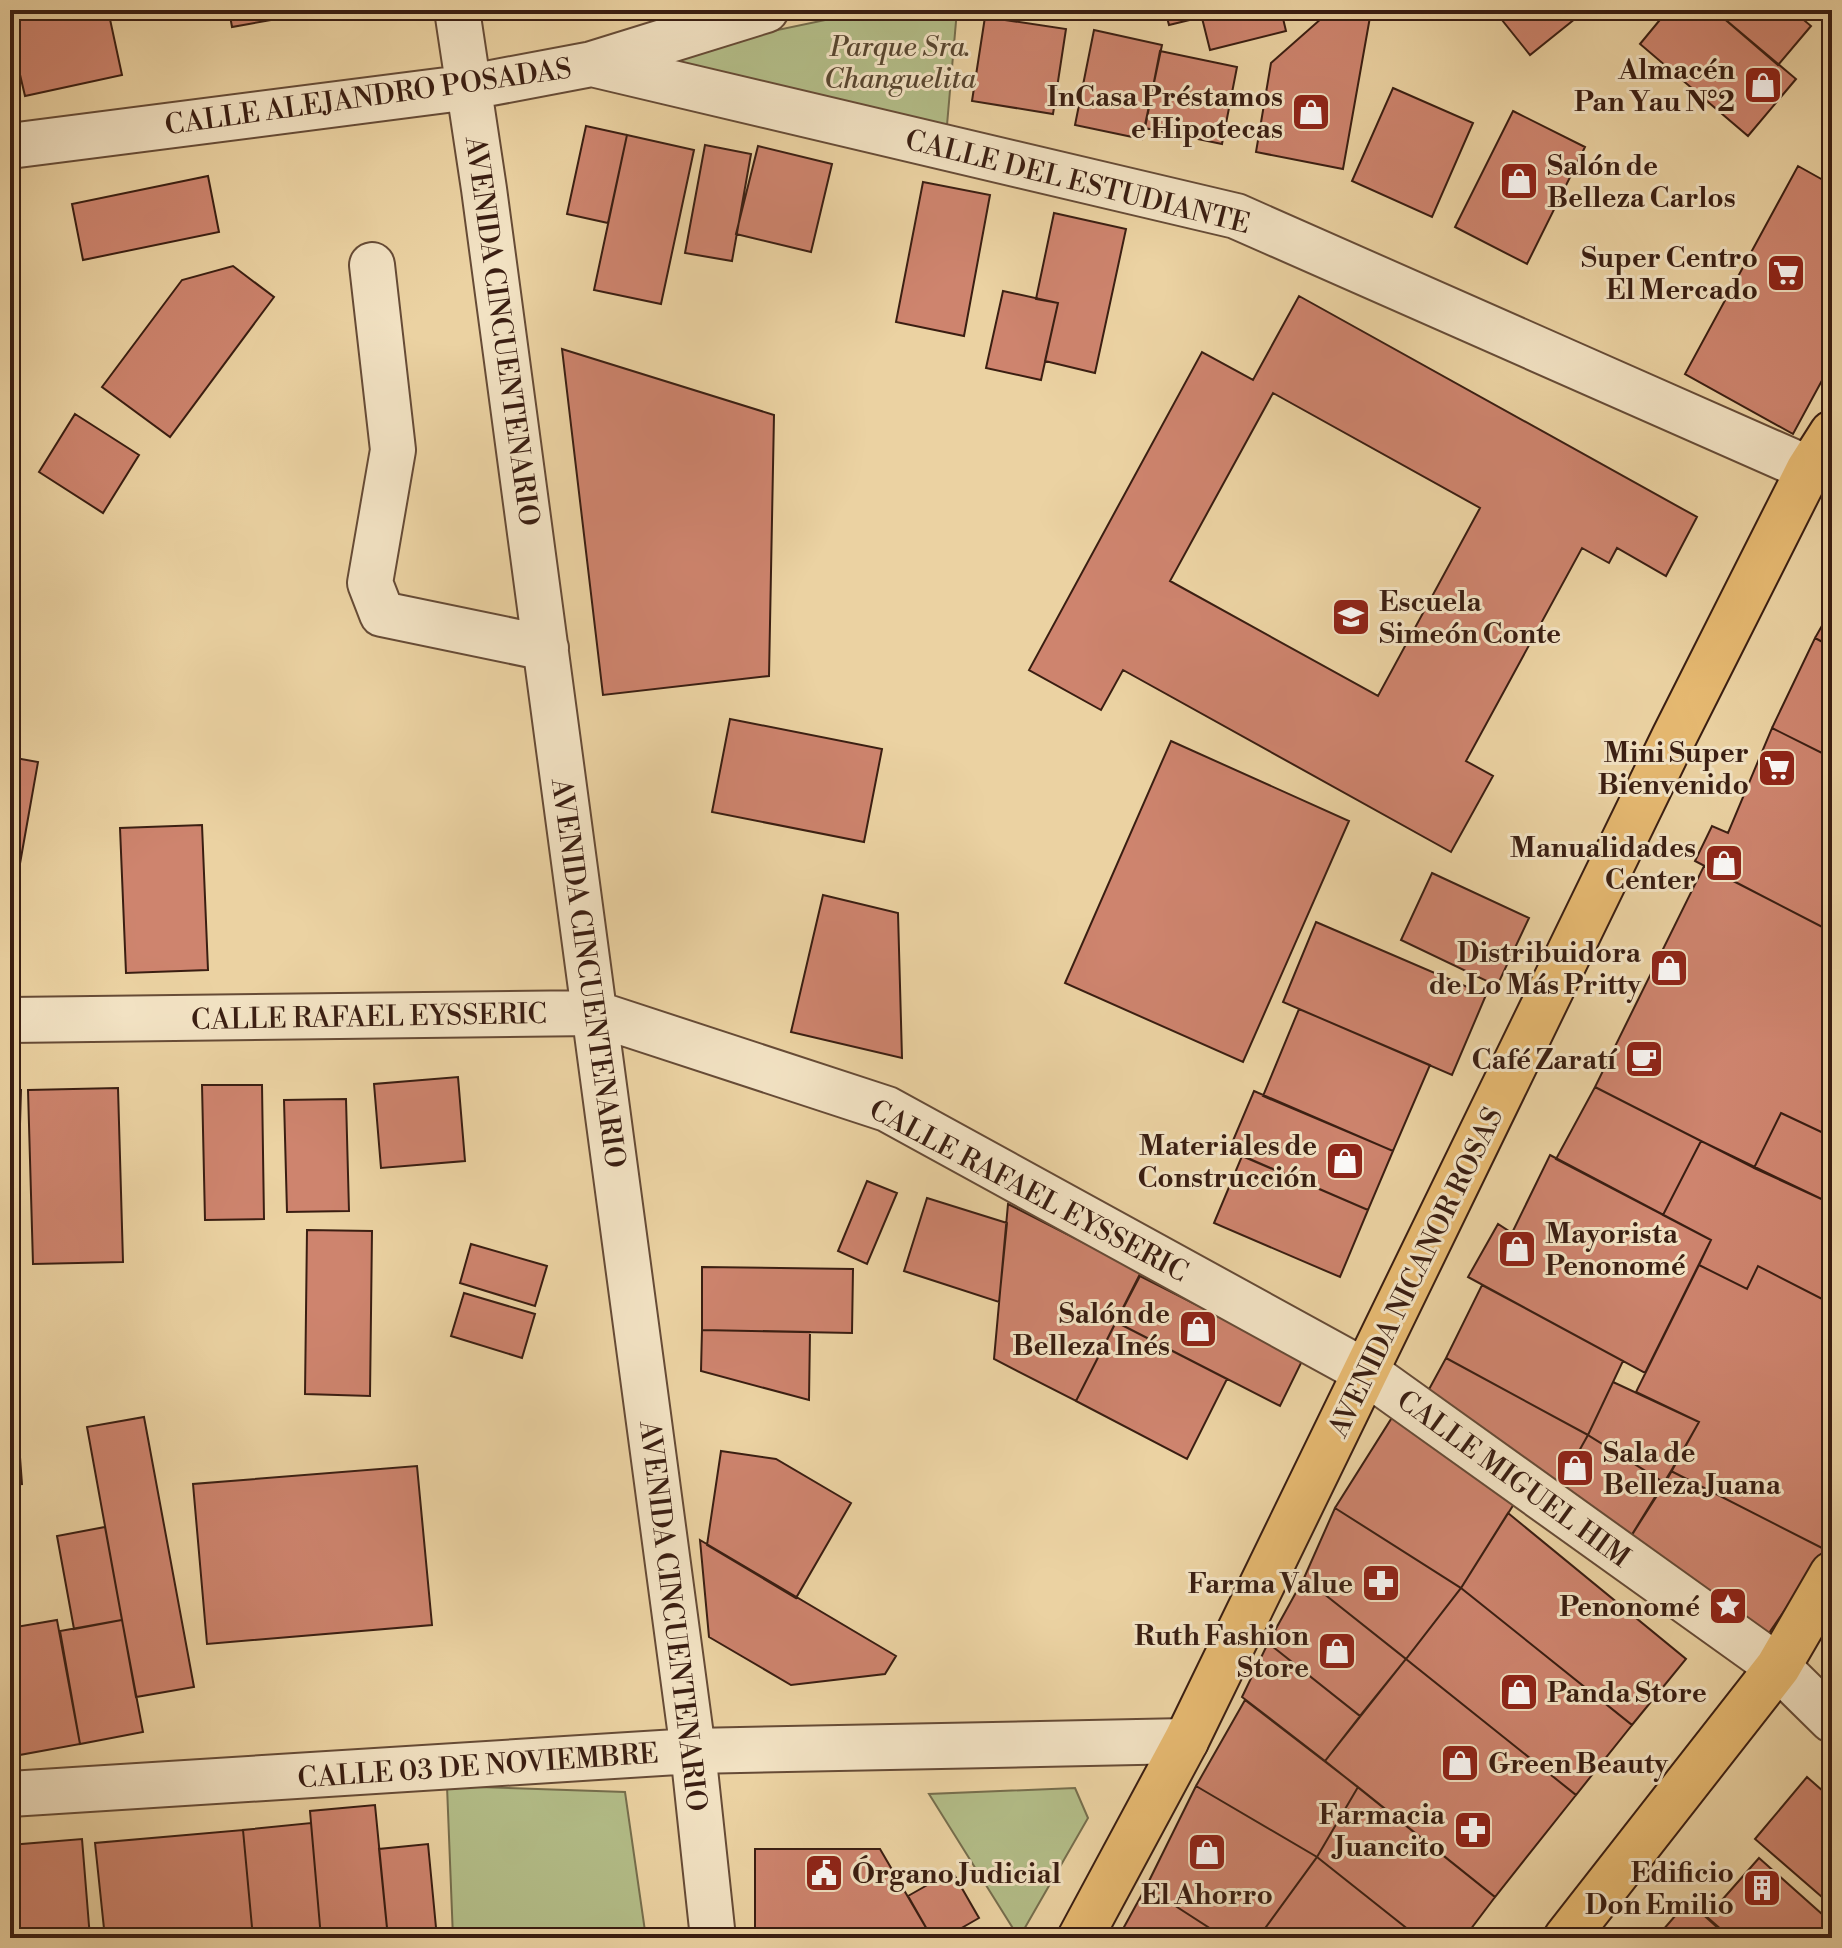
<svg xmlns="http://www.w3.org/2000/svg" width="1842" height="1948" font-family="'Libre Bodoni',serif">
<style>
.green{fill:#b3bd88;stroke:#766e4d;stroke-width:2}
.building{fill:#ce846e;stroke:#3a1e12;stroke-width:2;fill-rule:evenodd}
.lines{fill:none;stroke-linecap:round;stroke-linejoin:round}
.minor-casing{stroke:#664b36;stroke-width:48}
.major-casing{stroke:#3a1e12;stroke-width:48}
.minor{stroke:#f2e2c3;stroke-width:44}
.major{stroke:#e6b971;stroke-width:44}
.labels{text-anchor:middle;stroke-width:6;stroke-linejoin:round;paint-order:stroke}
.park-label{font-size:28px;font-style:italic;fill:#584630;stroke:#f2e2c3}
.poi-label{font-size:28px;font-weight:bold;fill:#3a1e12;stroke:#f2e2c3;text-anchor:end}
.street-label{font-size:28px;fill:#3a1e12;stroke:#f2e2c3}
</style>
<rect width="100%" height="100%" fill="#ebd2a2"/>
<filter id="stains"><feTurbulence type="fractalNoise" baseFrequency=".0025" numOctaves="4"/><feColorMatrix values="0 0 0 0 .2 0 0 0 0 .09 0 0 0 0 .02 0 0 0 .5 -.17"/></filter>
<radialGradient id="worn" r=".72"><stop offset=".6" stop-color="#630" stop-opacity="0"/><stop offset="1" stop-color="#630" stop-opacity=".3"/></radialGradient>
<!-- green -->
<path class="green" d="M873 10H957L947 125 625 62Z
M447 1786 625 1792 646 1938H453Z
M1075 1788 1088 1818 1019 1938 929 1794Z"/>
<!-- building -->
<path class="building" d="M10 10H108L122 75 25 96 10 32Z
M229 10H328L232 27Z
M1115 10H1147L1117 17Z
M1165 10H1200L1202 17 1169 25Z
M1200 10H1281L1286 31 1210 50Z
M1331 10 1370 17 1343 169 1256 152 1271 63Z
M1494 10H1586L1530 55Z
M1668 10H1714L1796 79 1748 136 1640 44Z
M1714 10H1792L1811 26 1778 65Z
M985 17 1066 29 1053 114 972 101Z
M1094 30 1162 45 1142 139 1075 125Z
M1160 51 1237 67 1222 144 1145 128Z
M1393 88 1473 123 1432 217 1352 181Z
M1513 111 1585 147 1527 264 1455 227Z
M586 126 627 135 608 223 567 214Z
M627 135 694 150 661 304 594 290Z
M705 145 751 154 732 261 685 253Z
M758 146 832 164 811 252 736 234Z
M1798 166 1832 185V362L1793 434 1685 374Z
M208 176 219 232 83 260 72 204Z
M923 182 990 195 964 336 896 322Z
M1054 213 1126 229 1095 373 1045 361 1058 303 1036 299Z
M233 266 274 297 170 437 102 387 182 280Z
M1003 291 1058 303 1041 380 986 368Z
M1299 296 1697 517 1666 576 1617 548 1609 563 1582 548 1466 761 1493 776 1451 852 1123 670 1101 710 1029 670 1202 352 1253 380ZM1273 393 1480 508 1378 696 1170 581Z
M562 349 774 415 769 676 603 695Z
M75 414 139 455 103 513 39 472Z
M1832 608V647L1815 638Z
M1815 638 1832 647V758L1772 728Z
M730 719 882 749 864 842 712 812Z
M1772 728 1832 758V932L1695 861 1712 826 1728 833Z
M1171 741 1349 821 1243 1062 1065 983Z
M10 757 38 762 10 920Z
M202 825 208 970 126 973 120 828Z
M1704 866 1832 932V1137L1781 1113 1754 1168 1595 1087Z
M1432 873 1529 918 1497 986 1401 940Z
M823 895 898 913 902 1058 791 1032Z
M1316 922 1486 995 1452 1075 1283 1002Z
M1299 1009 1430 1065 1393 1151 1263 1096Z
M458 1077 465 1161 381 1168 374 1084Z
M202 1085H262L264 1219 205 1220Z
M1595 1087 1701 1141 1663 1215 1556 1159Z
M118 1088 123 1262 33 1264 28 1090Z
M10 1090H21L18 1192H10Z
M1254 1091 1393 1151 1368 1210 1229 1150Z
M346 1099 349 1211 287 1212 284 1100Z
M1781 1113 1832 1137V1204L1754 1168Z
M1701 1141 1832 1204V1304L1758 1266 1747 1289 1699 1265 1711 1240 1663 1215Z
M1550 1155 1711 1240 1645 1373 1468 1277 1498 1224 1512 1233Z
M1242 1156 1368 1210 1340 1277 1214 1223Z
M867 1181 897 1193 867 1264 838 1251Z
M927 1198 1007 1223 999 1302 904 1271Z
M1008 1204 1141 1272 1076 1401 994 1359Z
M307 1230 372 1231 370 1396 305 1394Z
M471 1244 547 1266 535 1306 460 1283Z
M1699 1265 1747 1289 1758 1266 1832 1304V1541L1826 1550 1671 1471 1699 1422 1636 1392Z
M702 1267 853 1269 852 1333 702 1330Z
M1140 1276 1303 1359 1280 1406 1116 1322Z
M1482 1285 1623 1361 1588 1435 1446 1358Z
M464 1293 535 1314 522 1358 451 1336Z
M1116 1322 1227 1379 1187 1459 1076 1401Z
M702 1330 810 1332 809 1400 701 1371Z
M1446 1358 1588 1435 1555 1494 1421 1404Z
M1613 1382 1699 1422 1665 1483 1588 1435Z
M1393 1416 1519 1496 1461 1588 1335 1508Z
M17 1417 22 1484 10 1485V1418Z
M144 1417 194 1687 136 1697 87 1427Z
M1588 1435 1665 1483 1628 1541 1555 1494Z
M721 1451 776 1459 851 1503 796 1598 707 1545Z
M417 1466 432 1625 207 1644 193 1484Z
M1671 1471 1826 1550 1769 1633 1628 1541Z
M1335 1508 1461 1588 1406 1659 1304 1578Z
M1508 1513 1686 1659 1632 1725 1461 1588Z
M105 1527 122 1620 74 1629 57 1536Z
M700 1540 896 1656 885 1674 791 1685 709 1637Z
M1304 1578 1406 1659 1360 1716 1268 1643Z
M1461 1588 1632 1725 1576 1795 1406 1659Z
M57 1620 80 1744 14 1756 10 1733V1628Z
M122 1620 143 1732 80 1744 60 1631Z
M1268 1643 1360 1716 1325 1761 1242 1697Z
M1406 1659 1576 1795 1495 1897 1325 1761Z
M1245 1700 1358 1787 1317 1857 1196 1786Z
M1807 1777 1832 1799V1901L1830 1904 1755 1839Z
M1196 1786 1317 1857 1258 1938H1225L1146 1887Z
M1358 1787 1495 1897 1464 1938H1419L1317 1857Z
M375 1805 388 1938H321L310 1811Z
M311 1823 321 1938H253L243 1830Z
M243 1830 253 1938H105L95 1843Z
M82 1839 90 1938H10V1845Z
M428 1844 437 1938H388L379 1849Z
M755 1849H880L932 1938H785L781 1931 755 1930Z
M1317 1857 1419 1938H1258Z
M1759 1858 1832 1923V1938H1731L1707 1917Z
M952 1871 979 1918 944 1938H932L908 1896Z
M1146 1887 1225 1938H1118Z
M1688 1901 1729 1938H1656Z"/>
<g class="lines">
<!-- minor casing -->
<g class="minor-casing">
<path id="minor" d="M457 10 484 189 693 1751 713 1938
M592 64 1236 216 1809 469
M10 146 470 87 592 64 766 10
M372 265 393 450 370 583 382 614 546 648
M10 1020 594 1013 887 1109 1366 1372 1778 1667 1832 1720
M10 1794 693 1751 1186 1741"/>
</g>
<!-- major casing -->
<g class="major-casing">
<path id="major" d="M1080 1938 1186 1741 1674 737 1809 469 1832 433
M1566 1938 1778 1667 1832 1574"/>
</g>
<!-- minor -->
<use href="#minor" class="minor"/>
<!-- major -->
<use href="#major" class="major"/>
</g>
<!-- icons -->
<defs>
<g id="shop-square" transform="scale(2)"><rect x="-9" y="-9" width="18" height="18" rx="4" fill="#8f2418" stroke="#f2e2c3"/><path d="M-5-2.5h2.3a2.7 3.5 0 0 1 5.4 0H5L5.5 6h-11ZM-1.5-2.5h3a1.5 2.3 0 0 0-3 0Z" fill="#fff"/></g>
<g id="supermarket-square" transform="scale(2)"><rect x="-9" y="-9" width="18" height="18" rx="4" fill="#8f2418" stroke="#f2e2c3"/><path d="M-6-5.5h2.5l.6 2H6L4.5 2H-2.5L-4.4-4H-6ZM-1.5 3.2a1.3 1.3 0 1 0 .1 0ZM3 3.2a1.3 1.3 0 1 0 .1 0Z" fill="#fff"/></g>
<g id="school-square" transform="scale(2)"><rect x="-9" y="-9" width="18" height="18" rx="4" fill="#8f2418" stroke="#f2e2c3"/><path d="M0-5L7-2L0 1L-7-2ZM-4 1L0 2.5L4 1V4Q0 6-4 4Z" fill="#fff"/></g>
<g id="cafe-square" transform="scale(2)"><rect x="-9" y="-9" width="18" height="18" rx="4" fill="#8f2418" stroke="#f2e2c3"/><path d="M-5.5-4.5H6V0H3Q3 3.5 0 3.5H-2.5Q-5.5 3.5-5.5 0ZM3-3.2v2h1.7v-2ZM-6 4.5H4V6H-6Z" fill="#fff"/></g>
<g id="pharmacy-square" transform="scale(2)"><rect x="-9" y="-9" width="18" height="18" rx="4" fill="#8f2418" stroke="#f2e2c3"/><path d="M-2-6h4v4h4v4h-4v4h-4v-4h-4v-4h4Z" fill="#fff"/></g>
<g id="sight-square" transform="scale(2)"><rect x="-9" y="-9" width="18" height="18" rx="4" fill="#8f2418" stroke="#f2e2c3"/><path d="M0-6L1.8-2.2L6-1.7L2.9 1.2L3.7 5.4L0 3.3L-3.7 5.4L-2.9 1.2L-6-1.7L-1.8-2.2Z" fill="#fff"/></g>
<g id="civic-square" transform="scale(2)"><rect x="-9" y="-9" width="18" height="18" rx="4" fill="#8f2418" stroke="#f2e2c3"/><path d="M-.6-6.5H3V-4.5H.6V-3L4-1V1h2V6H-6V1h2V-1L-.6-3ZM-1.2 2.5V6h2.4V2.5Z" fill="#fff"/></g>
<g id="building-square" transform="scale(2)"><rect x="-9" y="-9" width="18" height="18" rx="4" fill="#8f2418" stroke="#f2e2c3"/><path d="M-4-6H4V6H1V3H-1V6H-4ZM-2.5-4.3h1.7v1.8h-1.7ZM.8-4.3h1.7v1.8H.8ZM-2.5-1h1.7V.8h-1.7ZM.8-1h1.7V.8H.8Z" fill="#fff"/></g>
</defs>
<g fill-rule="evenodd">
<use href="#shop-square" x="1763" y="85"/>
<use href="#shop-square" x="1311" y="112"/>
<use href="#shop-square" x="1519" y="181"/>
<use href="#supermarket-square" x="1786" y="273"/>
<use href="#school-square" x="1351" y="617"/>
<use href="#supermarket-square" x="1777" y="768"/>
<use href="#shop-square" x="1724" y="863"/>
<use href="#shop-square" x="1669" y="968"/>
<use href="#cafe-square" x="1644" y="1059"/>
<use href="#shop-square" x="1345" y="1161"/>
<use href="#shop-square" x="1517" y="1249"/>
<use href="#shop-square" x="1198" y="1329"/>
<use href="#shop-square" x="1575" y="1468"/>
<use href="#pharmacy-square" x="1381" y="1583"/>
<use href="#sight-square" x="1728" y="1606"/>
<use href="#shop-square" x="1337" y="1651"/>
<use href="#shop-square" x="1519" y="1692"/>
<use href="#shop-square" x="1460" y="1763"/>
<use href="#pharmacy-square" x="1473" y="1830"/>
<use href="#shop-square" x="1207" y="1852"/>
<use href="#civic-square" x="824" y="1873"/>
<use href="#building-square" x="1762" y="1888"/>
</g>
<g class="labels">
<!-- park labels -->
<g class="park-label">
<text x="900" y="56">Parque Sra.<tspan x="900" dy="32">Changuelita</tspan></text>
</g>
<!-- poi labels -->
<g class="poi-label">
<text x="1735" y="79">Almacén<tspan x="1735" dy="32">Pan Yau N°2</tspan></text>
<text x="1283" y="106">InCasa Préstamos<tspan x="1283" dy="32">e Hipotecas</tspan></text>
<text x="1547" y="175" text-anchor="start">Salón de<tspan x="1547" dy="32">Belleza Carlos</tspan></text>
<text x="1758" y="267">Super Centro<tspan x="1758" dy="32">El Mercado</tspan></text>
<text x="1379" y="611" text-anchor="start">Escuela<tspan x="1379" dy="32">Simeón Conte</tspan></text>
<text x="1749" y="762">Mini Super<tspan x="1749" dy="32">Bienvenido</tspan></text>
<text x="1696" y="857">Manualidades<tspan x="1696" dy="32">Center</tspan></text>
<text x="1641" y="962">Distribuidora<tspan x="1641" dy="32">de Lo Más Pritty</tspan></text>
<text x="1616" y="1069">Café Zaratí</text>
<text x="1317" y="1155">Materiales de<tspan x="1317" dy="32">Construcción</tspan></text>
<text x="1545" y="1243" text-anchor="start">Mayorista<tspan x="1545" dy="32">Penonomé</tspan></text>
<text x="1170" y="1323">Salón de<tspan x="1170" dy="32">Belleza Inés</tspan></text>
<text x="1603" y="1462" text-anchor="start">Sala de<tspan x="1603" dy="32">Belleza Juana</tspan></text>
<text x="1353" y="1593">Farma Value</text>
<text x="1700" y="1616">Penonomé</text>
<text x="1309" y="1645">Ruth Fashion<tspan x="1309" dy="32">Store</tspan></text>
<text x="1547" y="1702" text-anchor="start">Panda Store</text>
<text x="1488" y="1773" text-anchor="start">Green Beauty</text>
<text x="1445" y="1824">Farmacia<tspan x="1445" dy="32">Juancito</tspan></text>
<text x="1734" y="1882">Edificio<tspan x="1734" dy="32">Don Emilio</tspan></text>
<text x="852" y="1883" text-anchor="start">Órgano Judicial</text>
<text x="1207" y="1904" text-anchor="middle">El Ahorro</text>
</g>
<!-- street labels -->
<g class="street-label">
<text transform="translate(368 96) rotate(-8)" y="10">CALLE ALEJANDRO POSADAS</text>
<text transform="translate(1078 181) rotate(14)" y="10">CALLE DEL ESTUDIANTE</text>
<text transform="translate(503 331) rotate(82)" y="10">AVENIDA CINCUENTENARIO</text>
<text transform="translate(589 973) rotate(82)" y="10">AVENIDA CINCUENTENARIO</text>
<text transform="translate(369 1016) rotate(-1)" y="10">CALLE RAFAEL EYSSERIC</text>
<text transform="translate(1029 1190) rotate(28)" y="10">CALLE RAFAEL EYSSERIC</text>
<text transform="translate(1415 1272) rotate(-64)" y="10">AVENIDA NICANOR ROSAS</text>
<text transform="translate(1514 1478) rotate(36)" y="10">CALLE MIGUEL HIM</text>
<text transform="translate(674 1616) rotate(83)" y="10">AVENIDA CINCUENTENARIO</text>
<text transform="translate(478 1765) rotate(-4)" y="10">CALLE 03 DE NOVIEMBRE</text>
</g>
</g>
<!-- margin -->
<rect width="1842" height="1948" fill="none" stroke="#ebd2a2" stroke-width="40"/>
<rect x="12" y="12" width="1818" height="1924" fill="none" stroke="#3a1e12" stroke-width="4"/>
<rect x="20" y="20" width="1802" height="1908" fill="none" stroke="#3a1e12" stroke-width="2"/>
<rect width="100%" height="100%" filter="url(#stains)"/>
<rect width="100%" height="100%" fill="url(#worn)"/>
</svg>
